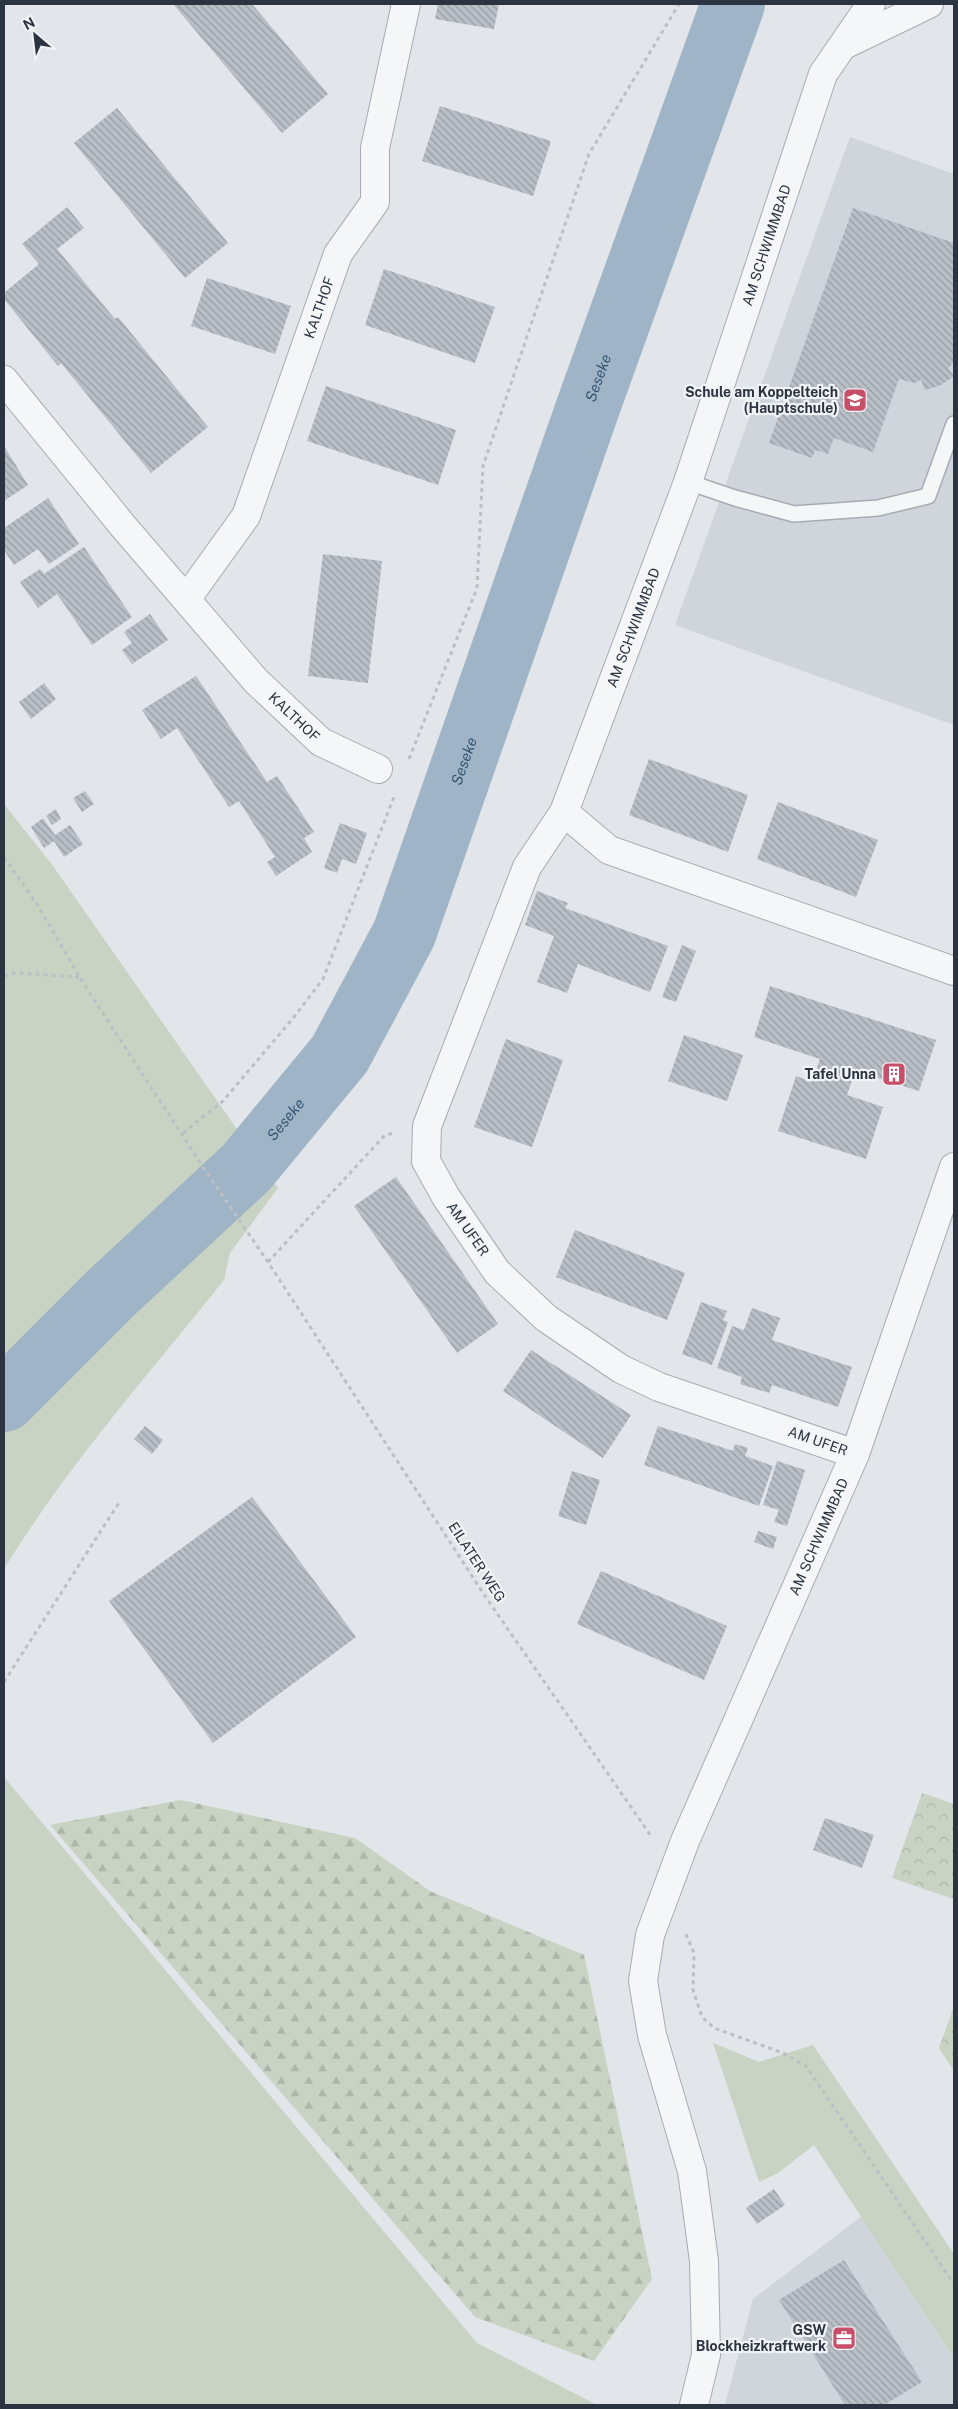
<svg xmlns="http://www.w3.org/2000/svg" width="958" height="2409" font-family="'Public Sans',sans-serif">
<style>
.built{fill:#d0d4db}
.grass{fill:#c8d3c3}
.forest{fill:url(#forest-firs)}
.park{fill:url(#park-crowns)}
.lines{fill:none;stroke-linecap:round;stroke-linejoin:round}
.river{stroke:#9fb5c7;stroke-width:64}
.building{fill:url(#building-back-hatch)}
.lane-casing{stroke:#a7acb3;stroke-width:18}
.street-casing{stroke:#a7acb3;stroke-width:30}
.path{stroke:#bcc0c4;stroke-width:3;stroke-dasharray:4 4;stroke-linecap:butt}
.lane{stroke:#f4f6f8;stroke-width:15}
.street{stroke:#f4f6f8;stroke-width:28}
.labels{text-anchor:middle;stroke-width:4.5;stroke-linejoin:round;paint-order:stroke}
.street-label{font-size:14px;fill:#2b3440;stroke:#f1f4f7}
.poi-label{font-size:14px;font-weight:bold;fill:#2b3440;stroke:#f1f4f7;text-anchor:end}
.water-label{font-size:15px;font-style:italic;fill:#375572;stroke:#f1f4f7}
</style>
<defs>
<pattern id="forest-firs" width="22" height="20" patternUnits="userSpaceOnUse" patternTransform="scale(1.25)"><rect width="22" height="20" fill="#c8d3c3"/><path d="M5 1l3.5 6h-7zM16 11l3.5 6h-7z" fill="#acb6a9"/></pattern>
<pattern id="park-crowns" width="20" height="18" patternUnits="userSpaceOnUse" patternTransform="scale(1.25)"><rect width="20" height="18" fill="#c8d3c3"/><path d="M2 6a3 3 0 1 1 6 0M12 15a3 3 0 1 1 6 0" fill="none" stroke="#acb6a9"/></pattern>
<pattern id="building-back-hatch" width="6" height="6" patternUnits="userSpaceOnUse" patternTransform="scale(1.25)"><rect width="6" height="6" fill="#b9bfc6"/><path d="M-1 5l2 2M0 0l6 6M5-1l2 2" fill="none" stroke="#979ca2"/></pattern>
</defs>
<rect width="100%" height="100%" fill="#e2e5e9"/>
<!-- built -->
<path class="built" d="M850 137 954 174V725L675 625Z
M862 2216 954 2358V2405H725L753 2299Z"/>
<!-- grass -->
<path class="grass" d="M4 804 53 866 278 1188 230 1253 224 1280C149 1374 67 1466 4 1569Z
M4 1777 477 2343 597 2405H4Z
M713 2043 759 2062 813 2045 954 2254V2358L814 2145 778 2173 759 2182Z"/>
<!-- forest -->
<path class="forest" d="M181 1800 355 1838 430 1891 584 1955 652 2279 594 2361 475 2317 50 1825Z"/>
<!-- park -->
<path class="park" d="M922 1793 954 1804V1899L892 1878Z
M954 2006V2071L939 2048Z"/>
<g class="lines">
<!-- river -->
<path class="river" id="s1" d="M4 1400 111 1293 246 1168 340 1054 404 934 588 407 733 4"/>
</g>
<!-- building -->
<path class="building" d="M173 4H252L328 94 282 133Z
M438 4H499L494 29 435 19Z
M440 106 551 141 533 196 422 161Z
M117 108 228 243 185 278 74 143Z
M67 207 84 228 57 249 115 319 118 317 208 427 151 473 61 363 58 366 4 299V293L39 264 22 244Z
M853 208 954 243V362L948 368 954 376 941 385 925 390 921 380 914 383 899 379 873 452 834 438 828 454 815 450 812 458 769 443Z
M384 269 495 307 475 363 365 325Z
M207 278 291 306 275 354 191 326Z
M326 386 456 430 438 485 307 441Z
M4 446 28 485 4 501Z
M48 498 79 544 49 564 38 549 14 565 4 550V528Z
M84 547 132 617 92 645 57 594 38 608 20 582 40 569 44 574Z
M323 554 382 561 368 683 308 676Z
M150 614 168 640 132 664 122 650 132 643 124 632Z
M196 676 267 782 277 776 314 832 304 838 312 852 276 876 267 862 275 857 239 801 229 807 177 728 161 739 142 710Z
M44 683 56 699 31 719 19 702Z
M649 759 748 795 728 852 629 815Z
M85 791 94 804 82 812 73 798Z
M778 802 878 840 856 897 757 859Z
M56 809 61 819 52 825 46 816Z
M43 818 55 835 70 825 83 844 64 857 54 841 44 848 31 827Z
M340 823 367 833 356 864 342 859 337 873 324 868Z
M537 891 568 903 565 908 668 946 650 992 578 964 567 993 537 982 554 936 525 925Z
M682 945 696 951 676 1002 662 997Z
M770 986 936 1040 919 1091 855 1071 847 1095 883 1107 866 1159 778 1131 796 1076 812 1082 820 1059 754 1037Z
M684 1035 743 1055 727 1101 668 1081Z
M506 1039 563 1060 532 1147 474 1127Z
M396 1177 498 1324 457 1353 354 1206Z
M575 1230 685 1273 667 1320 556 1277Z
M701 1302 727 1311 723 1320 728 1322 712 1365 682 1354Z
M752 1308 780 1318 772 1340 852 1367 838 1407 772 1385 769 1393 740 1384 742 1377 717 1368 732 1326 744 1330Z
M531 1350 631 1415 603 1458 503 1391Z
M145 1426 163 1440 152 1454 134 1439Z
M658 1426 733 1451 735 1444 748 1448 745 1456 773 1466 759 1506 644 1465Z
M777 1461 805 1470 787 1526 774 1522 779 1510 763 1505Z
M572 1471 600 1480 586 1525 558 1516Z
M252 1497 356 1637 213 1743 109 1601Z
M758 1531 777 1537 773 1549 754 1542Z
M601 1571 727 1626 704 1680 577 1624Z
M825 1818 874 1835 862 1868 813 1850Z
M774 2189 785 2205 757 2224 746 2208Z
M844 2260 922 2382 884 2405H845L779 2300Z"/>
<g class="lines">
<!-- lane casing -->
<g class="lane-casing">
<path id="lane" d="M688 482 735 498 794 514 878 508 928 496 954 424"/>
</g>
<!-- street casing -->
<g class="street-casing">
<g id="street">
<path d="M844 45 929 4"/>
<path id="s2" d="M4 380 123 526 256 681 321 742 378 769"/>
<path id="s3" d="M187 598 246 516 338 254 375 202V148L406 4"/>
<path d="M564 812 609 850 954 971"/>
<path id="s4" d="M855 1454 659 1387 621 1369 546 1318 497 1272 446 1197 426 1161 427 1126 527 867 564 812 688 482 823 74 871 4"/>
<path id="s5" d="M694 2405 706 2355 704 2261 692 2171 652 2035 643 1981 650 1935 685 1841 855 1454 954 1167"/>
</g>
</g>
<!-- path -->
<path class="path" d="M409 759 477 588 483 466 589 154 679 4
M4 857 37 904 80 978 201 1164 268 1262 485 1596 651 1836
M4 976 16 973 79 977
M183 1133 223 1101 294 1017 323 979 394 797
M268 1262 385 1135 395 1133
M4 1682 120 1501
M686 1934 694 1953 693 1990 702 2017 714 2028 783 2053 806 2066 954 2284"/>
<!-- lane -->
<use href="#lane" class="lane"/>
<!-- street -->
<use href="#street" class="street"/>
</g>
<!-- icons -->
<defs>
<g id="school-square" transform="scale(1.25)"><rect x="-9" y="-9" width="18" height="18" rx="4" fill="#c64f69" stroke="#f1f4f7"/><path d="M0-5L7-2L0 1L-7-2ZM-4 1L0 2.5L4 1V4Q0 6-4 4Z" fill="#fff"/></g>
<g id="building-square" transform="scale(1.25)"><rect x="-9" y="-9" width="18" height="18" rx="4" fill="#c64f69" stroke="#f1f4f7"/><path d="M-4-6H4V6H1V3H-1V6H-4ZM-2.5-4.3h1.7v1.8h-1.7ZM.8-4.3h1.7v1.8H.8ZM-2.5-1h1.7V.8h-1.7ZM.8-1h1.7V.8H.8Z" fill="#fff"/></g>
<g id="office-square" transform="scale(1.25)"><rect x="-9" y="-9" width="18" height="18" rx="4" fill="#c64f69" stroke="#f1f4f7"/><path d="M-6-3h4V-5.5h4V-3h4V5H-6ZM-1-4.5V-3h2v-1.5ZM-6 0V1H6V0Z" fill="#fff"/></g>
</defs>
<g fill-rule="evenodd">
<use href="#school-square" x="855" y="400"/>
<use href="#building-square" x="894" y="1074"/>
<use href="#office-square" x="844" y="2338"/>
</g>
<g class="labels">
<!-- street labels -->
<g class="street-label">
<text dy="5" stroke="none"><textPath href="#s4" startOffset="1520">AM SCHWIMMBAD</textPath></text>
<text dy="5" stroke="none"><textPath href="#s3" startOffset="322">KALTHOF</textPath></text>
<text dy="5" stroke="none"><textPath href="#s4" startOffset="1115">AM SCHWIMMBAD</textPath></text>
<text dy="5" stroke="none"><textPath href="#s2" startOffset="445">KALTHOF</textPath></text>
<text transform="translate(468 1229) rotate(55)" y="5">AM UFER</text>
<text transform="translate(818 1441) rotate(19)" y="5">AM UFER</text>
<text dy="5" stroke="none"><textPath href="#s5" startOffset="912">AM SCHWIMMBAD</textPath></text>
<text transform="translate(477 1562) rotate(57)" y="5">EILATER WEG</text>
</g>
<!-- poi labels -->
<g class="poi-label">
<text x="838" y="397">Schule am Koppelteich<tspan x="838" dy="16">(Hauptschule)</tspan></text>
<text x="876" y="1079">Tafel Unna</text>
<text x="826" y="2335">GSW<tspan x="826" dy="16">Blockheizkraftwerk</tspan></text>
</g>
<!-- water labels -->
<g class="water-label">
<text dy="5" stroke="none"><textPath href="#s1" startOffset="1208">Seseke</textPath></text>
<text dy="5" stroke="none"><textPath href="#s1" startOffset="802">Seseke</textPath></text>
<text dy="5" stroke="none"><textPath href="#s1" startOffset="398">Seseke</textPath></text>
</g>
</g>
<!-- border -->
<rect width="958" height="2409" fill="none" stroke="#2b3440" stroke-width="10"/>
<!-- north arrow -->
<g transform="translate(35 35) rotate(332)" stroke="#f1f4f7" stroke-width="4" paint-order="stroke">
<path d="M0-4L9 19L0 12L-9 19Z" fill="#2b3440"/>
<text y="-8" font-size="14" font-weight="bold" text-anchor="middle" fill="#2b3440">N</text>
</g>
</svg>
